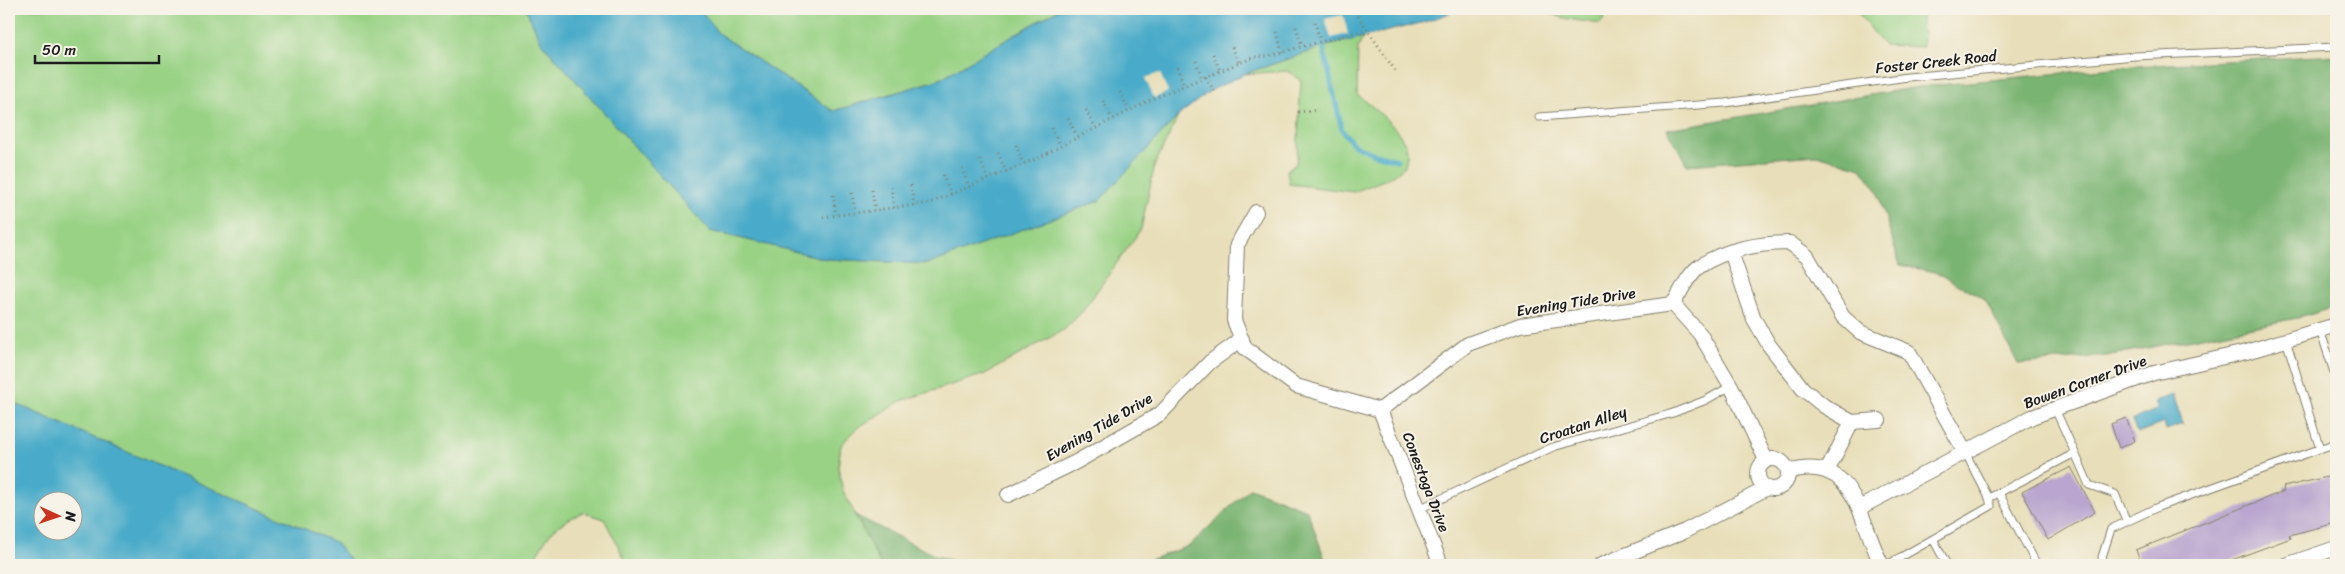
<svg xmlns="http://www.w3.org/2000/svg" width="2345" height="574" font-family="Sriracha,sans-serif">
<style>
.green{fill:#99d285;stroke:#5a7750}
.forest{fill:#7ab472;stroke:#4b6847}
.water{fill:#4aabc9;stroke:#336472;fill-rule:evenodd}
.pier{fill:#e8dfba}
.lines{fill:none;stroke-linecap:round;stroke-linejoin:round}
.stream{stroke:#4aabc9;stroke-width:5}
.building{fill:#b9a5cf}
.lane-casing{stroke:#827e6b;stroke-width:9}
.street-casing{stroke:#827e6b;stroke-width:16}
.path{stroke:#827e6b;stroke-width:3;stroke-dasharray:1 4;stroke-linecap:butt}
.lane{stroke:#fff;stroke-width:7}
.street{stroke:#fff;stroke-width:14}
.labels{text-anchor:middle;stroke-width:4;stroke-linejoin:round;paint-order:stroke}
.street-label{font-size:15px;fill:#1c1c1c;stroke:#f7f3e8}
</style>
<rect width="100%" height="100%" fill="#f7f3e8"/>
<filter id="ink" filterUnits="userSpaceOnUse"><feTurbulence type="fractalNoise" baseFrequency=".02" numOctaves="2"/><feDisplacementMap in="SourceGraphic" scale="10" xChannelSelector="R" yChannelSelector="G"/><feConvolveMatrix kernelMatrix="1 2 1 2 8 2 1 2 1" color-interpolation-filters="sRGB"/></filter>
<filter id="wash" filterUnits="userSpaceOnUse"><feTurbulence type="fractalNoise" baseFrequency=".0096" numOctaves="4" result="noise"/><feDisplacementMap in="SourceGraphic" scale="20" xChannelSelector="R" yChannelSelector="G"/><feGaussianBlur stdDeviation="1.12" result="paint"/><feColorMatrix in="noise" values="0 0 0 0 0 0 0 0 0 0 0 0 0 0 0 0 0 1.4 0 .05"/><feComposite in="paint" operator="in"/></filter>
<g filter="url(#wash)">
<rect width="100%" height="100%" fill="#e8dfba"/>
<!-- green -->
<path class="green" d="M9 9H526L541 42 710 231 827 259 929 264 1099 201 1179 115 1155 164 1141 229 1082 312 1065 329 985 374 901 401 857 428 841 445 838 467 843 491 881 565H628L604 519 583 512C551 527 548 534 531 565H354L335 542 9 401Z
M700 9H1059L938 80 833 111 718 33Z
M1533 9H1611L1600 24 1568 19Z
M1855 9H1922L1923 47 1884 45Z
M1364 36 1358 48 1357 95C1372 105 1404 132 1407 150 1408 154 1406 161 1405 166L1391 177 1354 192 1289 184 1287 170 1295 165 1297 159 1301 80 1287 71 1244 74 1323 47Z"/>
<!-- forest -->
<path class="forest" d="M2336 55V307L2302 317 2107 356 2018 364 1985 299 1935 272 1900 265 1877 190 1861 168 1817 155 1687 165 1667 129 1918 87 2134 66Z
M1250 488 1307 510 1327 565H1135L1189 546Z
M855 515 936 556 968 565H881Z"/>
<!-- water -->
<path class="water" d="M526 9H700L718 33 833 111 938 80 1059 9H1461L1425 22 1323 47 1244 74 1210 91 1179 115 1099 201 929 264 826 259 710 231 541 42Z
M2173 395 2183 424 2166 430 2164 423 2137 433 2132 420 2158 409 2155 401Z
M9 401 335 542 354 565H9ZM42 502H72V532H42Z"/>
<!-- pier -->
<path class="pier" d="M1343 15 1348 34 1331 38 1325 19Z
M1160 73 1168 92 1154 98 1145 78Z"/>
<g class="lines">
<!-- stream -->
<path class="stream" d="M1323 47 1342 130 1353 144 1372 153 1397 160"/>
</g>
<g id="blocks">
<!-- building -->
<path class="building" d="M2126 418 2135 441 2119 448 2111 424Z
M2071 467 2095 512 2048 540 2022 492Z
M2336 475V523L2289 535 2291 538 2218 565H2142L2136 550 2284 491 2283 487Z"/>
</g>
</g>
<g filter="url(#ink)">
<use href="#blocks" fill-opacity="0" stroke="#827e6b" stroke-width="1"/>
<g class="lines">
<!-- lane casing -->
<g class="lane-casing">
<path id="lane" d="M1539 117 1725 103 1908 77 2135 56 2336 47
M2320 330 2336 378
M2286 340 2320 449
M2055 409 2075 453
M1965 452 1989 498 2075 453 2089 485 2115 494 2127 522
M1999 493 2037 565
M1419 509 1553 447 1673 413 1706 400 1731 386
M1933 539 1947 565
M1862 565 1878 558
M1887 565 1991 506 1989 498
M2105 565 2102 557 2111 529 2158 507 2336 443"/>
</g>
<!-- street casing -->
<g class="street-casing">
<path id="street" d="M1256 212 1237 245 1234 320 1245 348 1296 386 1380 410
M1731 252 1754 319 1769 345 1803 389 1824 406 1852 422 1879 420
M1673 304C1681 292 1688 274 1700 266 1725 249 1761 243 1790 243L1807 256 1843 317 1860 332 1909 352 1965 452
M1380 410 1468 344 1520 325 1673 304 1700 334 1731 386 1766 460
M1380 410 1441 565
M1758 474a15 15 0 1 1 30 0a15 15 0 1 1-30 0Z
M1827 471 1852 422
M1788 472C1857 452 1859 522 1882 565
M1008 495 1076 462 1160 414 1210 362 1242 339
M1859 508 2032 417 2154 373 2246 352 2336 325
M1601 565 1685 531 1767 488
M2286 565 2336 548"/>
</g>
<!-- path -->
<path class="path" d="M1358 16 1396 72
M1315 22 1320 41
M1296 27 1302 46
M1277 32 1282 52
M1232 47 1239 63
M1213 54 1220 71
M1196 61 1202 78
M1177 67 1184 85
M1206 77 1214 91
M1120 92 1129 110
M1103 101 1112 119
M1086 110 1095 127
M1298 112 1318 110
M1068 118 1077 136
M1051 128 1060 145
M1016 145 1023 164
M998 153 1006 172
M980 160 988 179
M962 168 969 187
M943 175 951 194
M911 185 914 206
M891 187 894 208
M872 190 875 210
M852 193 855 213
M833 195 836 215
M823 217 930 203 1038 158 1154 98 1254 57 1268 56 1367 29"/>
<!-- lane -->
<use href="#lane" class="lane"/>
<!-- street -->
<use href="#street" class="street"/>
</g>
</g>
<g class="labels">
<!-- street labels -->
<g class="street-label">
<text transform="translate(1936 62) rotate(-6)" y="5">Foster Creek Road</text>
<text transform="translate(1576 302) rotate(-9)" y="5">Evening Tide Drive</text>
<text transform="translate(2085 382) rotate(-20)" y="5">Bowen Corner Drive</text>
<text transform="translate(1583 425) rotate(-18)" y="5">Croatan Alley</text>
<text transform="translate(1099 427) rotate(-30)" y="5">Evening Tide Drive</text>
<text transform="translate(1426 482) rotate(69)" y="5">Conestoga Drive</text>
</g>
</g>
<!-- margin -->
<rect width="2345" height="574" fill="none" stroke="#f7f3e8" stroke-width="30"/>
<!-- north arrow -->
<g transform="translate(58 516) rotate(93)"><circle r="24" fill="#f7f3e8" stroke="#9f9d96"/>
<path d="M0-4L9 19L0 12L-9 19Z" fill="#c8321e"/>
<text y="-8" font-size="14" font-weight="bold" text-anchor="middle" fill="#1c1c1c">N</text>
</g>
<!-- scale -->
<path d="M35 55v8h124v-8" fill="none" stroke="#1c1c1c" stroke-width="2.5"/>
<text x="42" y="55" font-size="15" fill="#1c1c1c" stroke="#f7f3e8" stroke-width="4" paint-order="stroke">50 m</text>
</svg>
